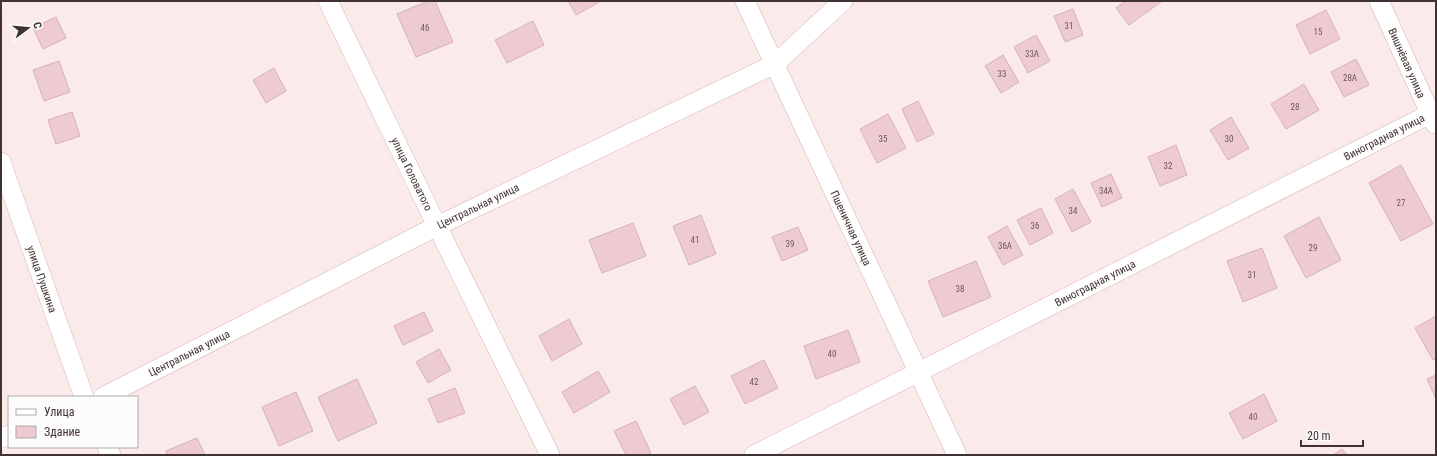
<svg xmlns="http://www.w3.org/2000/svg" width="1437" height="456" font-family="'Roboto Condensed',sans-serif">
<style>
.building{fill:#eecbd3;stroke:#d5b2ba}
.lines{fill:none;stroke-linecap:round;stroke-linejoin:round}
.minor-casing{stroke:#d7b4b1;stroke-width:20}
.minor{stroke:#fff;stroke-width:19}
.labels{text-anchor:middle;stroke-width:3;stroke-linejoin:round;paint-order:stroke}
.number-label{font-size:9px;fill:#6c585a}
.street-label{font-size:11px;fill:#403231;stroke:#fcfcfc}
</style>
<rect width="100%" height="100%" fill="#faebea"/>
<!-- building -->
<path class="building" d="M428 1H435L453 42 416 57 397 14Z
M568 1H601L576 15Z
M1125 1H1160L1161 2 1129 25 1116 8Z
M1073 9 1083 35 1065 42 1054 16Z
M1326 10 1340 39 1310 54 1296 25Z
M56 17 66 38 43 49 33 28Z
M533 21 544 45 507 63 495 40Z
M1036 35 1050 61 1028 73 1014 47Z
M1003 55 1019 82 1001 93 985 66Z
M1356 59 1369 85 1344 97 1331 72Z
M59 61 70 92 44 101 33 70Z
M274 68 286 91 266 103 253 80Z
M1304 84 1319 110 1286 129 1271 104Z
M918 101 934 134 917 142 902 109Z
M72 112 80 136 56 144 48 120Z
M888 114 906 148 877 163 860 129Z
M1231 117 1249 148 1228 160 1210 130Z
M1176 145 1187 175 1160 186 1148 157Z
M1401 165 1433 224 1401 241 1369 183Z
M1111 174 1122 198 1102 207 1091 183Z
M1073 189 1091 222 1072 232 1055 199Z
M1041 208 1053 233 1030 245 1017 220Z
M701 215 716 254 689 265 673 226Z
M1319 217 1341 260 1306 278 1284 236Z
M633 223 646 256 602 273 589 240Z
M1007 226 1023 255 1003 265 988 237Z
M798 227 808 250 782 261 772 237Z
M1262 248 1277 288 1243 302 1227 261Z
M976 261 991 297 943 317 928 281Z
M424 312 433 331 403 345 394 326Z
M1436 316V358L1433 360 1415 328Z
M569 319 582 344 552 361 539 336Z
M848 330 860 362 816 379 804 346Z
M439 349 451 370 428 383 416 362Z
M764 360 778 388 745 404 731 376Z
M598 371 610 392 574 413 562 392Z
M1436 375V399L1427 379Z
M357 379 377 423 338 441 318 397Z
M695 386 709 412 684 425 670 399Z
M455 388 465 413 438 423 428 399Z
M296 392 313 431 279 446 262 407Z
M1264 394 1277 421 1243 439 1229 413Z
M636 421 651 453 647 455H626L614 431Z
M197 438 205 455H167L166 451Z
M1342 449 1347 455H1333Z"/>
<g class="lines">
<!-- minor casing -->
<g class="minor-casing">
<path id="minor" d="M328 1 437 226 550 455
M745 1 957 455
M1379 1 1435 124
M1 162 84 397
M103 397 437 226 775 64 843 1
M1 438 9 435
M107 447 111 455
M754 455 1436 111"/>
</g>
<!-- minor -->
<use href="#minor" class="minor"/>
</g>
<g class="labels">
<!-- number labels -->
<g class="number-label">
<text x="1069" y="29">31</text>
<text x="425" y="31">46</text>
<text x="1318" y="35">15</text>
<text x="1032" y="57">33А</text>
<text x="1002" y="77">33</text>
<text x="1350" y="81">28А</text>
<text x="1295" y="110">28</text>
<text x="883" y="142">35</text>
<text x="1229" y="142">30</text>
<text x="1168" y="169">32</text>
<text x="1106" y="194">34А</text>
<text x="1401" y="206">27</text>
<text x="1073" y="214">34</text>
<text x="1035" y="229">36</text>
<text x="695" y="243">41</text>
<text x="790" y="247">39</text>
<text x="1005" y="249">36А</text>
<text x="1313" y="251">29</text>
<text x="1252" y="278">31</text>
<text x="960" y="292">38</text>
<text x="832" y="357">40</text>
<text x="754" y="385">42</text>
<text x="1253" y="420">40</text>
</g>
<!-- street labels -->
<g class="street-label">
<text transform="translate(1407 63) rotate(66)" y="4">Вишнёвая улица</text>
<text transform="translate(1384 137) rotate(-27)" y="4">Виноградная улица</text>
<text transform="translate(412 174) rotate(64)" y="4">улица Головатого</text>
<text transform="translate(478 206) rotate(-26)" y="4">Центральная улица</text>
<text transform="translate(851 228) rotate(65)" y="4">Пшеничная улица</text>
<text transform="translate(42 279) rotate(71)" y="4">улица Пушкина</text>
<text transform="translate(1095 283) rotate(-27)" y="4">Виноградная улица</text>
<text transform="translate(189 353) rotate(-27)" y="4">Центральная улица</text>
</g>
</g>
<!-- border -->
<rect width="1437" height="456" fill="none" stroke="#403231" stroke-width="4"/>
<!-- legend -->
<rect x="8" y="396" width="130" height="52" fill="#fcfcfc" stroke="#b1abab"/>
<rect x="16" y="409" width="20" height="6" fill="#ffffff" stroke="#b1abab"/>
<text x="44" y="416" font-size="12" fill="#403231">Улица</text>
<rect x="16" y="426" width="20" height="12" fill="#eecbd3" stroke="#b1abab"/>
<text x="44" y="436" font-size="12" fill="#403231">Здание</text>
<!-- north arrow -->
<g transform="translate(28 28) rotate(74)" stroke="#fcfcfc" stroke-width="3" paint-order="stroke">
<path d="M0-3L7 15L0 10L-7 15Z" fill="#403231"/>
<text y="-6" font-size="11" font-weight="bold" text-anchor="middle" fill="#403231">С</text>
</g>
<!-- scale -->
<path d="M1301 440v6h62v-6" fill="none" stroke="#403231" stroke-width="2"/>
<text x="1307" y="440" font-size="12" fill="#403231" stroke="#fcfcfc" stroke-width="3" paint-order="stroke">20 m</text>
</svg>
